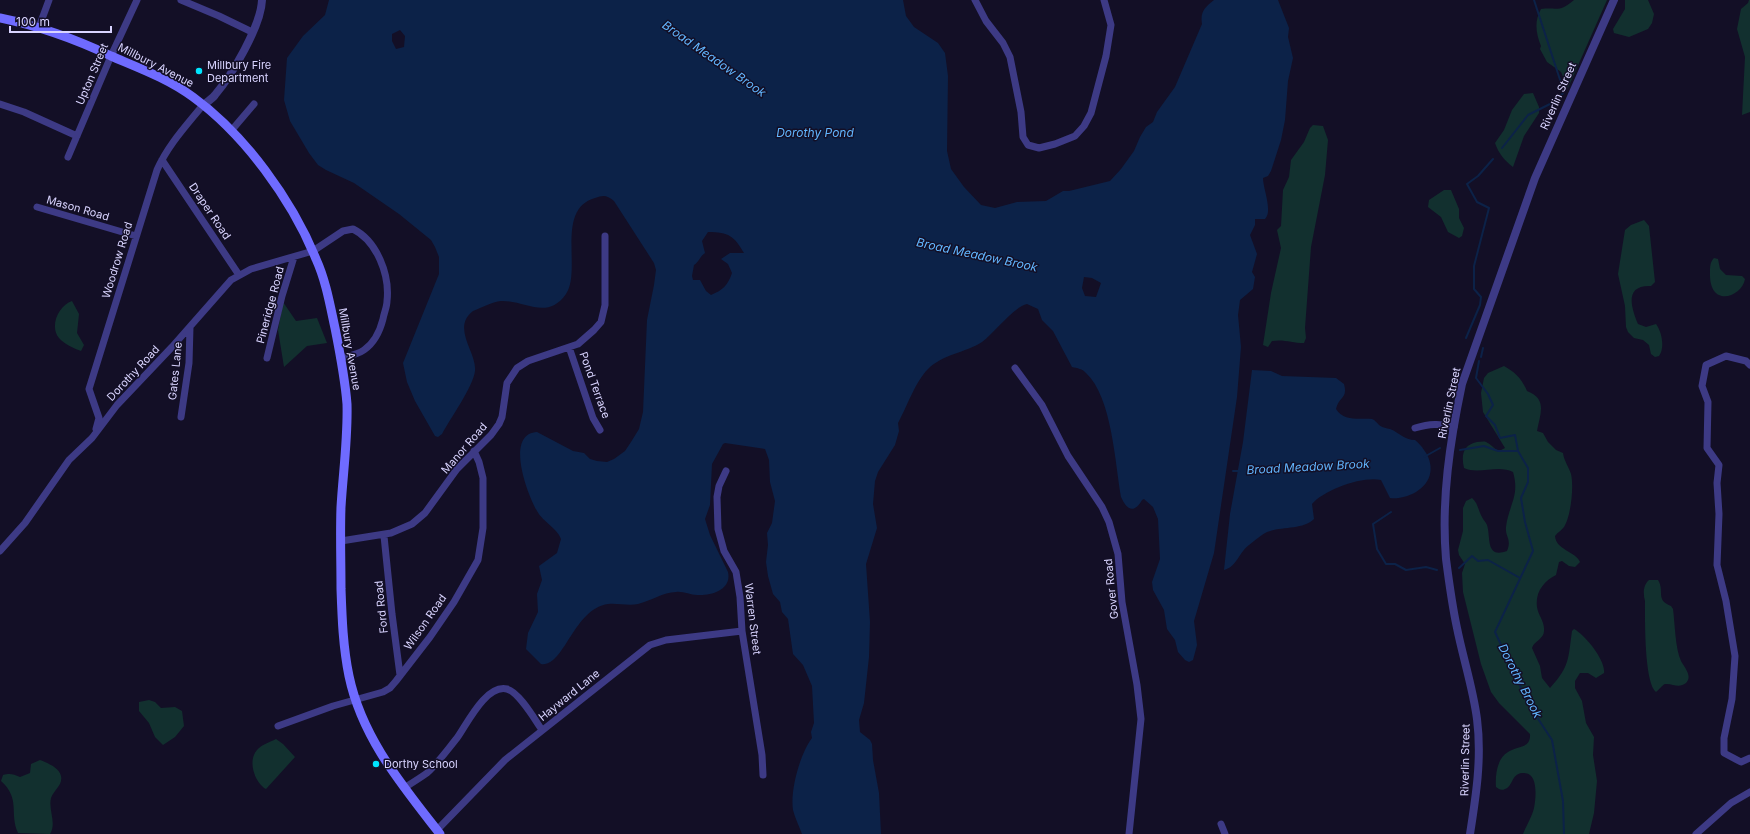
<svg xmlns="http://www.w3.org/2000/svg" width="1750" height="834" font-family="Inter,sans-serif">
<style>
.green{fill:#12302f}
.water{fill:#0c2248;fill-rule:evenodd}
.lines{fill:none;stroke-linecap:round;stroke-linejoin:round}
.stream{stroke:#0c2248;stroke-width:2}
.minor{stroke:#3d3a85;stroke-width:7}
.tertiary{stroke:#3d3a85;stroke-width:8}
.secondary{stroke:#6f6bff;stroke-width:9}
.poi-dot{fill:#00e5ff;stroke:#130f26;stroke-width:1.5}
.labels{text-anchor:middle;stroke-width:3;stroke-linejoin:round;paint-order:stroke}
.street-label{font-size:11px;fill:#d9d4ff;stroke:#130f26}
.poi-label{font-size:11px;fill:#d9d4ff;stroke:#130f26;text-anchor:start}
.water-label{font-size:12px;font-style:italic;fill:#62b6ff;stroke:#130f26}
</style>
<rect width="100%" height="100%" fill="#130f26"/>
<!-- green -->
<path class="green" d="M1574 0H1607L1568 88 1561 72 1547 62 1540 49 1541 46C1536 34 1534 21 1541 9 1558 7 1559 13 1574 0Z
M1625 0H1648L1654 14 1652 23 1648 29 1629 37 1614 33 1613 29 1625 9Z
M1749 0H1750V112L1742 115 1745 57 1737 29 1741 9 1748 3Z
M1533 93 1539 107V113L1524 136 1513 167C1504 160 1499 154 1495 143L1504 130 1512 110 1524 94Z
M1313 125 1323 126 1328 140 1325 175 1311 247 1305 328 1306 338 1304 343C1292 343 1284 339 1272 341L1268 347 1263 345 1271 293 1281 248 1277 230 1281 226 1283 190 1289 177 1291 160 1304 142 1310 128Z
M1444 190H1451L1459 209V218L1464 228 1462 236 1459 238 1448 232 1441 217 1428 207 1429 200Z
M1644 220 1649 226 1655 282 1651 286C1624 285 1631 307 1638 324L1646 327 1656 324C1662 332 1665 348 1659 356L1655 357 1651 354 1649 345 1643 340 1634 338 1628 332 1626 327 1625 306 1618 274 1625 230 1631 225Z
M1714 258 1718 259 1720 269 1726 275 1742 276 1745 279C1742 297 1709 309 1710 273 1710 267 1710 262 1714 258Z
M72 301 79 314 77 333 84 345 81 351C75 349 64 344 59 338 49 326 59 305 72 301Z
M283 302 296 321 317 318 327 343 307 346 284 367 278 330Z
M1504 366C1515 372 1522 379 1527 391 1548 399 1540 414 1537 431L1543 433 1548 442 1556 450 1563 453C1564 461 1569 467 1571 474 1574 486 1571 516 1564 527 1562 530 1558 532 1555 536 1556 550 1575 551 1580 562L1575 567 1569 566 1562 561 1559 562 1556 575C1544 581 1535 592 1537 607 1538 615 1545 622 1544 631 1544 639 1534 641 1532 648L1540 666 1542 678 1550 688C1570 666 1568 659 1572 631L1574 629C1584 634 1606 660 1604 673L1596 678 1588 673H1580L1575 681V688L1582 701 1586 723 1594 737 1593 755 1597 781 1594 813 1589 834H1523C1526 826 1532 817 1534 808 1536 798 1539 771 1522 773 1511 774 1513 787 1505 789 1501 791 1499 789 1496 787 1495 776 1497 758 1508 752 1517 746 1531 749 1530 734L1499 703 1491 692 1481 664 1463 592 1462 573 1465 564 1459 555 1458 550 1463 531V508L1466 501 1472 498C1478 503 1478 510 1482 517 1483 520 1486 522 1487 525 1491 537 1485 559 1507 551 1512 539 1505 537 1506 527 1509 504 1520 496 1513 472 1498 464 1479 475 1464 468 1461 455 1463 445 1477 442 1480 442 1484 441 1486 442 1491 444 1494 449 1499 451L1505 448 1483 412 1481 393 1484 378 1488 373Z
M1649 580H1658C1665 591 1655 600 1671 606L1673 609C1675 624 1675 648 1681 661 1684 667 1693 676 1686 683 1678 689 1673 683 1665 684 1662 685 1659 690 1656 692 1644 683 1645 617 1645 601 1643 594 1643 585 1649 580Z
M149 700 155 702 161 708 175 707 182 711 184 726 175 737 163 745 155 737 149 723 139 711V702Z
M276 739 283 744 295 757 266 789C255 783 247 761 257 750 261 745 270 742 276 739Z
M40 760C47 763 59 767 61 776 63 785 54 790 51 798 48 810 57 823 50 834L18 833C9 813 21 799 1 781L3 775C10 773 13 774 20 777L30 773 31 764Z"/>
<!-- water -->
<path class="water" d="M329 0H903L906 16 914 27 938 43 945 53 948 76 947 151 951 169 964 187 981 205 995 208 1017 202 1046 201 1063 191H1069L1110 181 1121 169 1134 151 1140 137 1146 127 1153 122 1157 112 1175 87 1202 24C1200 12 1205 7 1214 0H1278L1289 28 1288 37 1293 58 1288 81 1285 120 1281 140 1271 171 1268 176 1263 178C1263 189 1273 211 1265 219H1255V225L1250 235 1257 254 1252 272 1255 277 1253 289 1240 300 1238 315 1241 347 1237 397 1214 553 1194 621 1197 645 1193 660 1189 662 1185 660 1178 652 1175 640 1167 629 1164 610 1153 590 1152 582 1160 559 1158 519 1153 507 1144 499 1142 500C1134 514 1127 510 1121 497 1115 463 1112 397 1086 373 1083 369 1077 368 1072 367L1053 331 1042 320 1038 309 1027 304C1015 306 994 333 982 342 965 353 943 354 928 369 915 382 907 407 898 423L899 431 895 445 878 472 875 481 873 504 877 528 866 564 870 622 869 657 864 703 859 720 860 732 870 740 872 744 873 760 879 793 881 834H802C799 826 795 818 793 810 790 790 800 754 812 738L811 732 814 723 812 686 803 665 793 654 788 619 782 612 780 602 773 594 768 576 766 562 768 545 767 533 772 523 775 501 770 482 769 460 765 449 725 443 723 444 712 464 710 505 705 519 710 535 728 572C732 590 711 596 697 595 690 595 683 591 676 592 663 592 651 601 638 604 628 606 618 603 608 604 573 609 564 668 541 664L526 649 528 633 538 612 537 594 542 580 539 566 557 553 561 539C557 528 543 522 537 511 528 496 504 434 537 432L573 451 584 453 590 459 597 461 607 462 614 459 625 451 631 442 639 429 643 412 647 320 654 285 656 270 654 263 614 201C607 195 603 195 595 198 555 209 582 271 566 294 547 321 525 300 501 301 492 302 481 308 473 311 451 328 477 352 475 371 473 387 450 419 442 434L438 437 435 436 415 401 407 382 403 363 439 274V257L435 247 431 240 399 214 354 183 326 170 318 165 309 153 290 121 284 100 287 58 303 36 325 15ZM400 30 405 36 404 47 396 49 392 41V34ZM708 232C729 232 734 236 744 253H730L721 259 728 264 732 273C728 285 723 290 711 295L706 291 700 280H693L692 276 694 265C699 262 700 256 705 253L702 241ZM1084 277 1092 278 1101 283 1096 297 1085 296 1082 288Z
M1252 370 1271 371 1282 376 1336 378 1344 384C1348 399 1339 396 1336 409 1344 422 1359 418 1372 419 1375 420 1377 423 1379 425 1383 428 1386 428 1390 429 1400 433 1404 440 1415 440 1421 445 1429 455 1430 463 1435 486 1409 500 1390 498L1381 480C1362 476 1324 490 1312 504L1314 519C1303 530 1282 526 1267 532 1261 535 1254 541 1249 545 1239 552 1237 567 1224 570L1230 514 1243 442Z"/>
<g class="lines">
<!-- stream -->
<path class="stream" d="M1502 148 1528 115 1556 101 1564 92 1534 0
M1466 338 1480 305 1481 297 1474 289V266L1489 208 1477 202 1467 184 1478 176 1493 159
M1481 357 1483 348
M1479 361 1476 378 1488 394 1493 405 1486 416 1495 425 1500 438 1515 435 1518 451
M1460 450 1484 446 1498 451H1518L1528 468V482L1521 498 1525 522 1533 551 1495 632 1529 705 1552 740 1563 801 1564 834
M1424 457 1440 448
M1233 471H1240
M1391 512 1373 524 1377 549 1386 564H1395L1406 570 1426 567 1437 570
M1459 568 1472 556 1478 561 1488 560 1520 578"/>
<!-- minor -->
<path class="minor" d="M181 0 219 16 252 32
M975 0 986 21 1003 43 1010 57 1021 112 1023 137 1028 145 1039 148 1055 144 1075 136 1084 126 1091 113 1106 56 1111 25 1104 0
M39 27 49 0
M0 104 24 112 77 136
M231 131 254 104
M68 157 111 56 137 0
M162 160 239 275
M37 207 136 236
M569 347 593 418 600 430
M267 358 282 296 294 257
M1750 365 1746 361 1726 356 1706 365 1702 386 1708 402 1707 448 1719 465 1717 483 1719 514 1717 565 1726 601 1735 656 1732 699 1724 738V753L1741 762 1750 758
M1015 368 1042 405 1068 456 1102 507 1109 522 1118 554 1122 602 1137 685 1141 719 1129 834
M181 417 189 363 190 327
M1415 428C1429 424 1440 423 1454 427
M96 429 99 418 89 389 157 170C168 145 186 126 203 105
M726 471 719 486 717 497 718 529 724 551 736 572 740 597 742 631 762 755 763 775
M384 536 392 614 400 675
M341 541 391 533 412 524 425 513 457 469 491 435 499 424 502 417 507 383 517 368 528 361 578 344 594 330 601 322 605 305V236
M0 551 25 523 69 460 92 438 117 405 172 347 231 280 251 269 313 251 343 231 353 229C377 241 390 275 387 301 387 307 384 313 383 319 380 331 374 343 364 350 357 355 348 356 340 358
M278 726 333 706 383 692 390 688 396 681 430 637 454 602 478 560 483 528V478L479 462 474 451
M404 788C412 783 420 778 427 773 438 763 448 749 457 738 467 724 486 684 507 689 519 692 535 720 542 730
M1221 824 1225 834
M437 830 505 760 650 645 666 640 742 631
M1696 834 1731 803 1750 792"/>
<!-- tertiary -->
<path class="tertiary" d="M203 105C207 102 212 99 215 95 232 75 261 26 262 0
M1470 834C1476 796 1482 758 1477 719 1473 688 1463 658 1457 628 1452 605 1449 582 1446 559 1441 500 1450 441 1462 384L1535 178 1614 0"/>
<!-- secondary -->
<path class="secondary" d="M0 18C39 26 75 39 111 56 139 68 169 79 193 97 245 135 292 200 316 259 326 281 330 305 335 328 340 353 345 379 347 404 348 438 343 473 341 507 340 534 341 561 341 589 342 618 343 647 349 676 362 738 402 785 440 834"/>
</g>
<!-- markers -->
<g class="poi-dot">
<circle cx="199" cy="71" r="4"/>
<circle cx="376" cy="764" r="4"/>
</g>
<g class="labels">
<!-- street labels -->
<g class="street-label">
<text transform="translate(156 65) rotate(27)" y="4">Millbury Avenue</text>
<text transform="translate(92 74) rotate(-67)" y="4">Upton Street</text>
<text transform="translate(1558 96) rotate(-66)" y="4">Riverlin Street</text>
<text transform="translate(78 208) rotate(16)" y="4">Mason Road</text>
<text transform="translate(210 211) rotate(56)" y="4">Draper Road</text>
<text transform="translate(117 260) rotate(-73)" y="4">Woodrow Road</text>
<text transform="translate(270 305) rotate(-75)" y="4">Pineridge Road</text>
<text transform="translate(350 349) rotate(80)" y="4">Millbury Avenue</text>
<text transform="translate(175 371) rotate(-84)" y="4">Gates Lane</text>
<text transform="translate(133 373) rotate(-47)" y="4">Dorothy Road</text>
<text transform="translate(595 385) rotate(70)" y="4">Pond Terrace</text>
<text transform="translate(1449 403) rotate(-78)" y="4">Riverlin Street</text>
<text transform="translate(464 448) rotate(-49)" y="4">Manor Road</text>
<text transform="translate(1111 589) rotate(-96)" y="4">Gover Road</text>
<text transform="translate(381 607) rotate(-96)" y="4">Ford Road</text>
<text transform="translate(753 619) rotate(83)" y="4">Warren Street</text>
<text transform="translate(425 622) rotate(-55)" y="4">Wilson Road</text>
<text transform="translate(569 695) rotate(-39)" y="4">Hayward Lane</text>
<text transform="translate(1465 760) rotate(-89)" y="4">Riverlin Street</text>
</g>
<!-- poi labels -->
<g class="poi-label">
<text x="207" y="69">Millbury Fire<tspan x="207" dy="13">Department</tspan></text>
<text x="384" y="768">Dorthy School</text>
</g>
<!-- water labels -->
<g class="water-label">
<text transform="translate(714 59) rotate(35)" y="4">Broad Meadow Brook</text>
<text x="815" y="137">Dorothy Pond</text>
<text transform="translate(977 255) rotate(12)" y="4">Broad Meadow Brook</text>
<text transform="translate(1308 467) rotate(-3)" y="4">Broad Meadow Brook</text>
<text transform="translate(1520 681) rotate(63)" y="4">Dorothy Brook</text>
</g>
</g>
<!-- scale -->
<path d="M10 26v6h101v-6" fill="none" stroke="#d9d4ff" stroke-width="2"/>
<text x="16" y="26" font-size="12" fill="#d9d4ff" stroke="#130f26" stroke-width="3" paint-order="stroke">100 m</text>
</svg>
